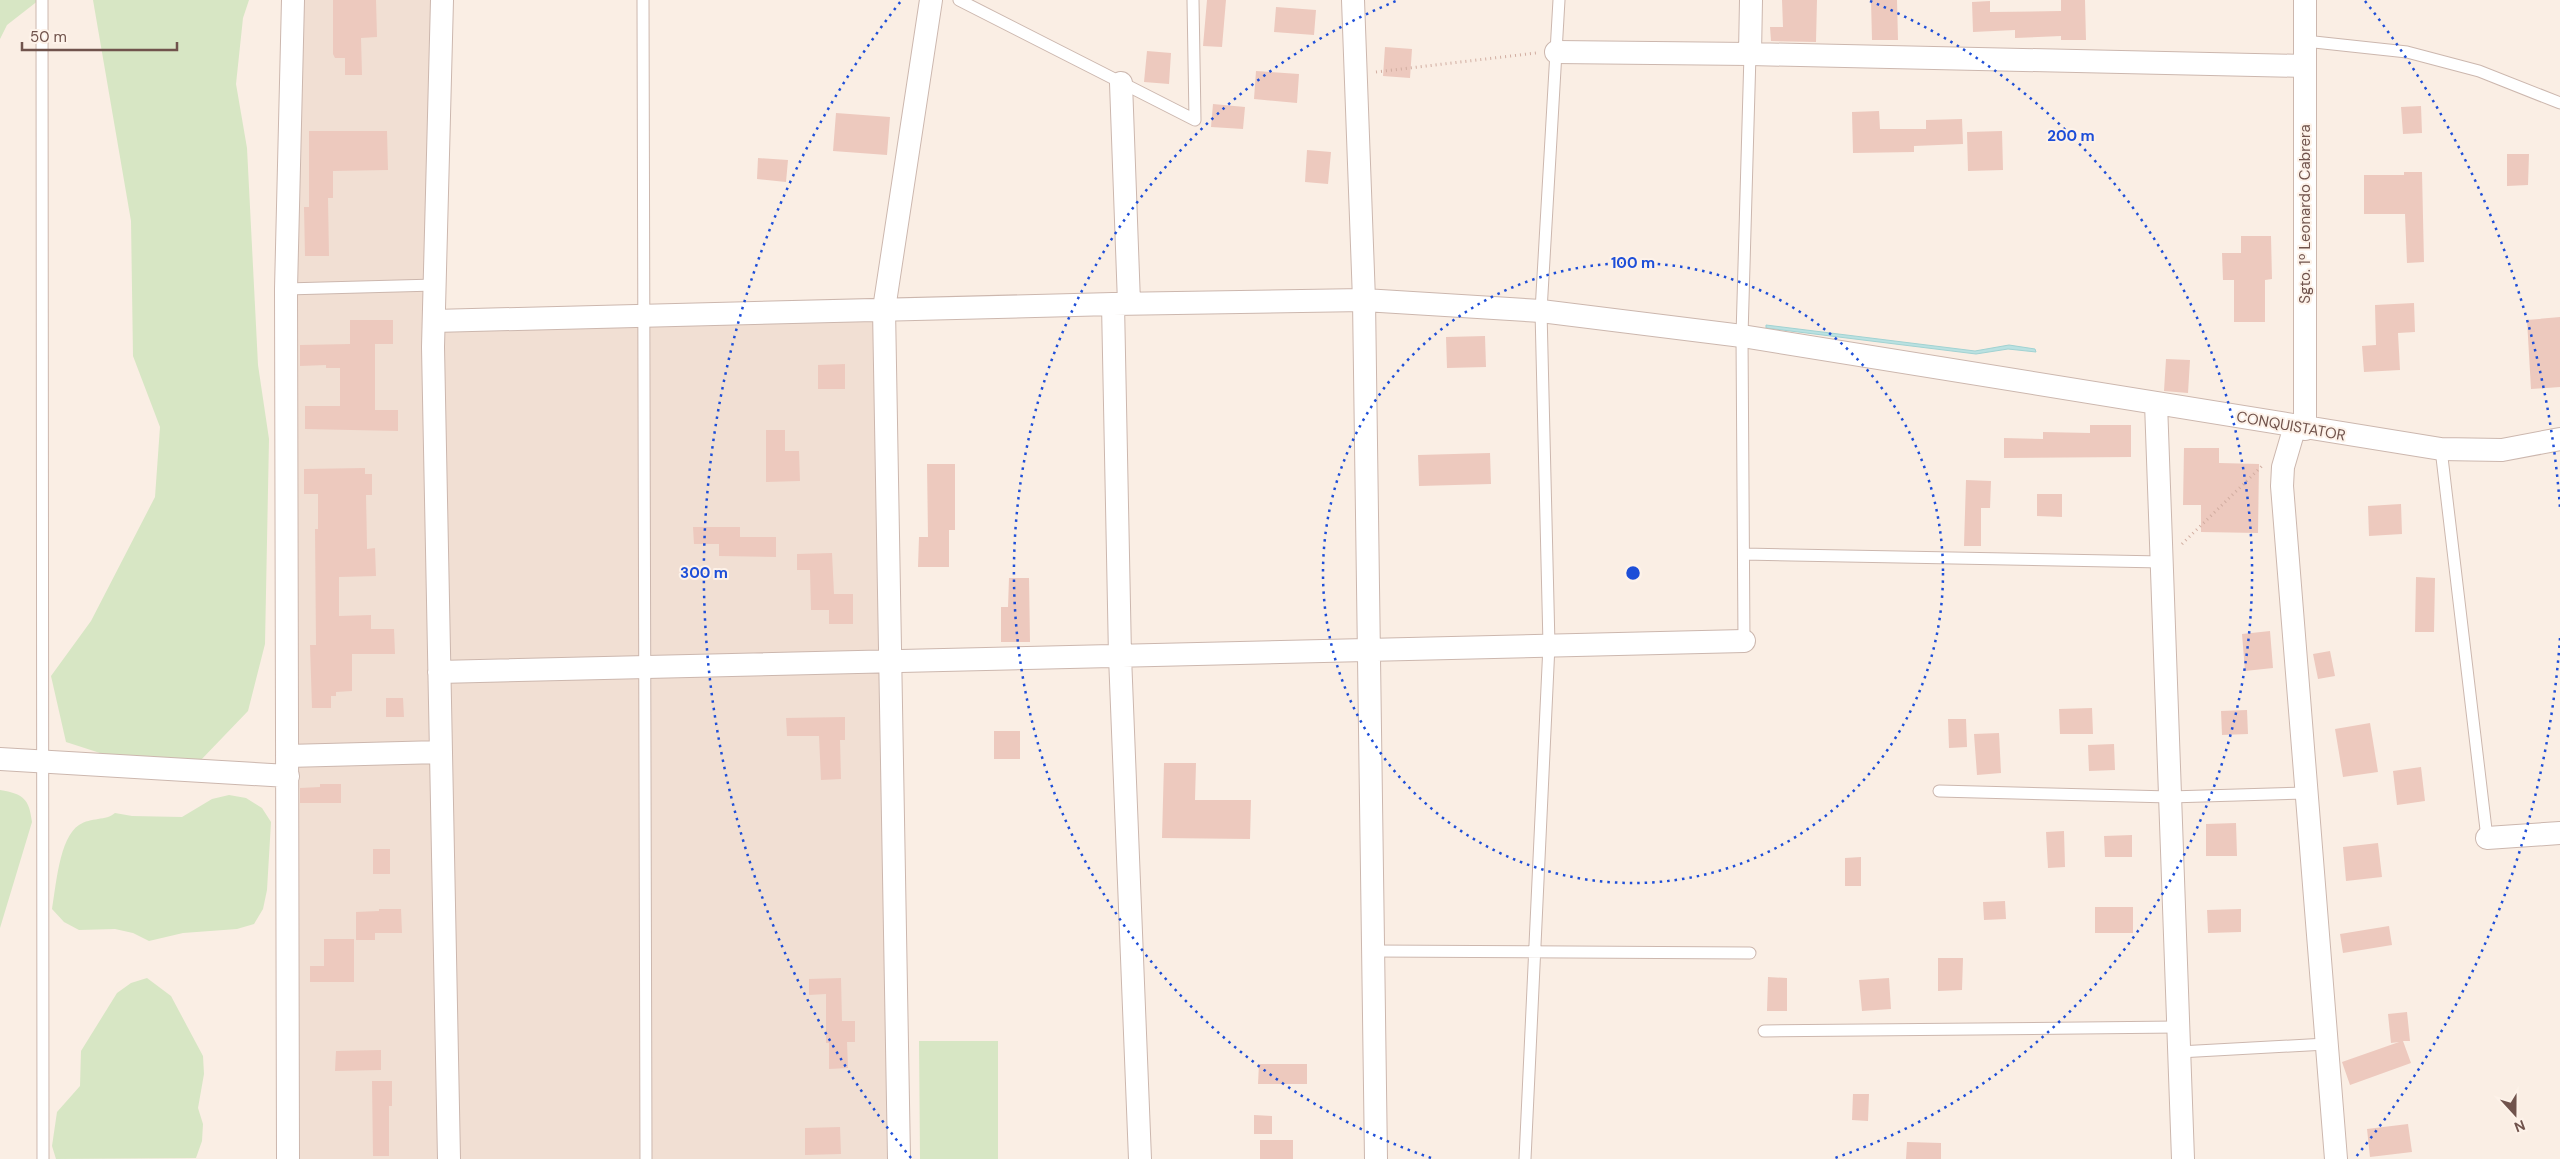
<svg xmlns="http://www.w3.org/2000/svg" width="2560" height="1159" font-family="'DM Sans',sans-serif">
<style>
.residential{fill:#f1dfd3}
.green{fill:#d7e6c4}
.water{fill:#bae1e1;stroke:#a1d2d2}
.building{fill:#edc9be}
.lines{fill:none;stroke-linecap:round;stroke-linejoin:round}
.service-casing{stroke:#ccb7ae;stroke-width:13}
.minor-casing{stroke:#ccb7ae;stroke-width:24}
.path{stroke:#d1ada1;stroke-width:3;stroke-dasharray:1 4;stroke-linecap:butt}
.service{stroke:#fff;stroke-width:11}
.minor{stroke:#fff;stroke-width:22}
.ring{fill:none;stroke:#1d4ed8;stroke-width:2.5;stroke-dasharray:2.5 5}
.labels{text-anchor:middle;stroke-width:4;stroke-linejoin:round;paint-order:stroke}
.street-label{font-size:15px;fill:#70534c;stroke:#fdf2e9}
.centre{fill:#1d4ed8;stroke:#fdf2e9;stroke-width:2.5}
.ring-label{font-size:15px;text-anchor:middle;font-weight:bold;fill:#1d4ed8;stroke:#fdf2e9;stroke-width:4;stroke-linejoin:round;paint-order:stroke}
</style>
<rect width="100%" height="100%" fill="#faeee4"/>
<!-- residential -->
<path class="residential" d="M290 0H444L440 315 879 306 887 1159H299Z"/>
<!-- green -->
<path class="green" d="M0 0H39L7 25 0 39Z
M93 0H249L243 18 236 84 247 148 258 365 269 439 265 644 248 711 199 762 131 763 66 742 51 676 91 621 155 497 160 427 133 356 131 221Z
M0 790C24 794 29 799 32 822L0 928Z
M229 795 246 798 262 808 271 822 267 890 263 909 254 924 237 929 183 933 149 941 133 933 115 929 79 930 64 922 52 909C56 887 59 838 79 825 91 817 106 821 115 813L132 816 182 817 212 799Z
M147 978 171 996 203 1056 204 1074 198 1108 203 1124 202 1141 196 1158 56 1159 52 1146 57 1112 80 1086 81 1051 117 993 131 983Z
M919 1041H998V1159H920Z"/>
<!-- water -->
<path class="water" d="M1766 325 1975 351 2009 345 2035 349 2036 352 2008 349 1976 354 1766 328Z"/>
<!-- building -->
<path class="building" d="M333 0H376L377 37 361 38 362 75H345V58H335L333 54Z
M1207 0H1226L1222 47 1203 46Z
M1782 0H1817L1816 42 1771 41 1770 27H1783Z
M1871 0H1897L1898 40H1872Z
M2061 0H2085L2086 40H2061V36L2015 38V30L1973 32 1972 2 1990 1V12L2061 11Z
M1276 7 1316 10 1314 35 1274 32Z
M1385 47 1412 49 1410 78 1383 76Z
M1147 51 1171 53 1169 84 1144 82Z
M1256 71 1299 74 1297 103 1254 99Z
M1213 104 1245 107 1243 129 1211 127Z
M2421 106 2422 133 2403 134 2401 107Z
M1879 111 1880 129H1926V120L1962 119 1963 144 1914 146V152L1853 153 1852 112Z
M836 113 890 117 887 155 833 151Z
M309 131H387L388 170 333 171V198H328L329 256H305L304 207H309Z
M2002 131 2003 170 1968 171 1967 132Z
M1307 150 1331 152 1328 184 1305 182Z
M2507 154H2529L2528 185 2507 186Z
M758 158 788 160 786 182 757 179Z
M2404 172H2422L2424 262 2407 263 2405 214H2364V175H2404Z
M2241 236H2271L2272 279 2265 280V322H2234V280H2223L2222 253H2241Z
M2414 303 2415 332 2398 333 2400 370 2364 372 2362 346 2376 345 2375 305Z
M2560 317V387L2531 389 2527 320Z
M350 320H393V344H375V410H398V431L305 429V406H340V368H326V365L300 366V345L350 344Z
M1485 336 1486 367 1447 368 1446 337Z
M2166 359 2190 360 2188 393 2164 391Z
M845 364V389H818V365Z
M2090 425H2131V457L2004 458V438L2043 439V432L2090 433Z
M766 430H785V451H799L800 481 766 482Z
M2184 448H2219V463L2259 464 2258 533 2201 532V505H2183Z
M1490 453 1491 484 1419 486 1418 455Z
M927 464H955V530H949V567H918L919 537H928Z
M365 468V474H372V495H366L367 546V549L375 548 376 576 339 577V616L371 615V629H394L395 654H352V691L336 692V696H331V708H312L310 645H316L315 529H318V494H304V469Z
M1966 480 1991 481 1990 508H1981V546H1964Z
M2037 494H2062V517L2037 516Z
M2401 504 2402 534 2369 536 2368 506Z
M693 527H740V537H776V557L719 556V544H694Z
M832 553 834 594H853V624H829V610H811L810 570H797V554Z
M2416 577 2435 578 2434 632H2415Z
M1009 578H1029L1030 642H1001V607H1008Z
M2270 631 2273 668 2245 671 2242 634Z
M2330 651 2335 676 2318 679 2313 654Z
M386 698H403L404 717H386Z
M2092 708 2093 734H2060L2059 709Z
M2247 710 2248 734 2222 735 2221 711Z
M845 717V740H840L841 779 821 780 819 736H787L786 718Z
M1948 719H1966L1967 747 1949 748Z
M2370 723 2378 772 2343 777 2335 729Z
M994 731H1020V759H994Z
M1999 733 2001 773 1977 775 1974 734Z
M2114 744 2115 770 2089 771 2088 745Z
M1164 763H1196L1195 800H1251L1250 839 1162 838Z
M2421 767 2425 801 2397 805 2393 771Z
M320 784H341V803H300V788L320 787Z
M2236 823 2237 856H2206V824Z
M2064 831 2065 867 2048 868 2046 832Z
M2132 835V857H2105L2104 836Z
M2378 843 2382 877 2346 881 2343 847Z
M373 849H390V874H373Z
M1861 857V886H1845V858Z
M2005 901 2006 919 1984 920 1983 902Z
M2095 907H2133V933H2095Z
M379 909H401L402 933H375V940H356V912L379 911Z
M2241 909V932L2208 933 2207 910Z
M2389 926 2392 945 2343 953 2340 934Z
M324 939H354V982H310V966H324Z
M1938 958H1963L1962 990 1938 991Z
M1768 977 1787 978V1011H1767Z
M841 978 842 1021H855V1042H847L848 1068 829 1069V1043H826V994L809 995V979Z
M1889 978 1891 1009 1862 1011 1859 980Z
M2407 1012 2410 1041H2403L2411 1063 2350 1085 2342 1062 2399 1042 2391 1043 2388 1014Z
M381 1050V1070L335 1071 336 1051Z
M1259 1064H1307V1084H1258Z
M372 1081H392V1106H389V1156H373Z
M1853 1094H1869L1868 1121 1852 1120Z
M1254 1115 1272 1116V1134H1254Z
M2408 1124 2412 1152 2370 1157 2367 1129Z
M840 1127 841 1154 805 1155V1128Z
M1260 1140H1293V1159H1260Z
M1907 1142 1941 1143V1159H1906Z"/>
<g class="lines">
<!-- service casing -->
<g class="service-casing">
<path id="service" d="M42 0 43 1159
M643 0 646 1159
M959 0 1195 120 1193 0
M2305 41 2407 52 2479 71 2560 103
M286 289 435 285
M2441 449 2487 838
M1744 554 2162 562
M1744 641 1742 336 1750 54
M1939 791 2170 797 2306 793
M1373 951 1750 953
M1764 1031 2178 1027
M2179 1052 2326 1044
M1525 1159 1549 645 1541 311 1559 0"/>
</g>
<!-- minor casing -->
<g class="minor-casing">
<path id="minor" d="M442 0 433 347 449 1159
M1353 0 1364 300 1376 1159
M1556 52 1750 54 2305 66
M1750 54 1751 0
M1121 83 1129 303
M1113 304 1120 656 1140 1159
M434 321 1113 304 1364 300 1541 311 1742 336 2441 449 2502 450 2560 439
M2156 403 2183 1159
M2295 426 2283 467 2282 486 2336 1159
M2305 429V0
M439 672 1744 641
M287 756 441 752
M0 759 288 776
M2487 838 2560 833
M288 1159 286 289 293 0
M899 1159 884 309 931 0"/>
</g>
<!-- path -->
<path class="path" d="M1376 72 1536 53
M2182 544 2262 466"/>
<!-- service -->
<use href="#service" class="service"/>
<!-- minor -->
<use href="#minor" class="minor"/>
</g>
<!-- distance rings -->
<g class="ring">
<circle cx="1633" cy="573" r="310"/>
<path d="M1431 1158A619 619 0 0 1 1396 1M1870 1A619 619 0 0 1 1835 1158"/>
<path d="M2560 638A929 929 0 0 1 2355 1158M911 1158A929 929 0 0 1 901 1M2365 1A929 929 0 0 1 2560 508"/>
</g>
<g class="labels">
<!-- street labels -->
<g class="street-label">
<text transform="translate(2305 214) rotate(-90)" y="5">Sgto. 1º Leonardo Cabrera</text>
<text transform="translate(2291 426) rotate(10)" y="5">CONQUISTATOR</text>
</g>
</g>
<circle cx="1633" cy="573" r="8" class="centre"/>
<g class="ring-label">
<text x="2071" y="141">200 m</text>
<text x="1633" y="268">100 m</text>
<text x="704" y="578">300 m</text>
</g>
<!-- north arrow -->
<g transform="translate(2515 1114) rotate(159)" stroke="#fdf2e9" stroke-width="4" paint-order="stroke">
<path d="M0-4L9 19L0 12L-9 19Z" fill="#70534c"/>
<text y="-8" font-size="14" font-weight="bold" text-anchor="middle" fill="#70534c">N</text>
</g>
<!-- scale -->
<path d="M22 42v8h155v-8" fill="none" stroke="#70534c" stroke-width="2.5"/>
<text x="30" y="42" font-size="15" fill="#70534c" stroke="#fdf2e9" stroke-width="4" paint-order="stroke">50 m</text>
</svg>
